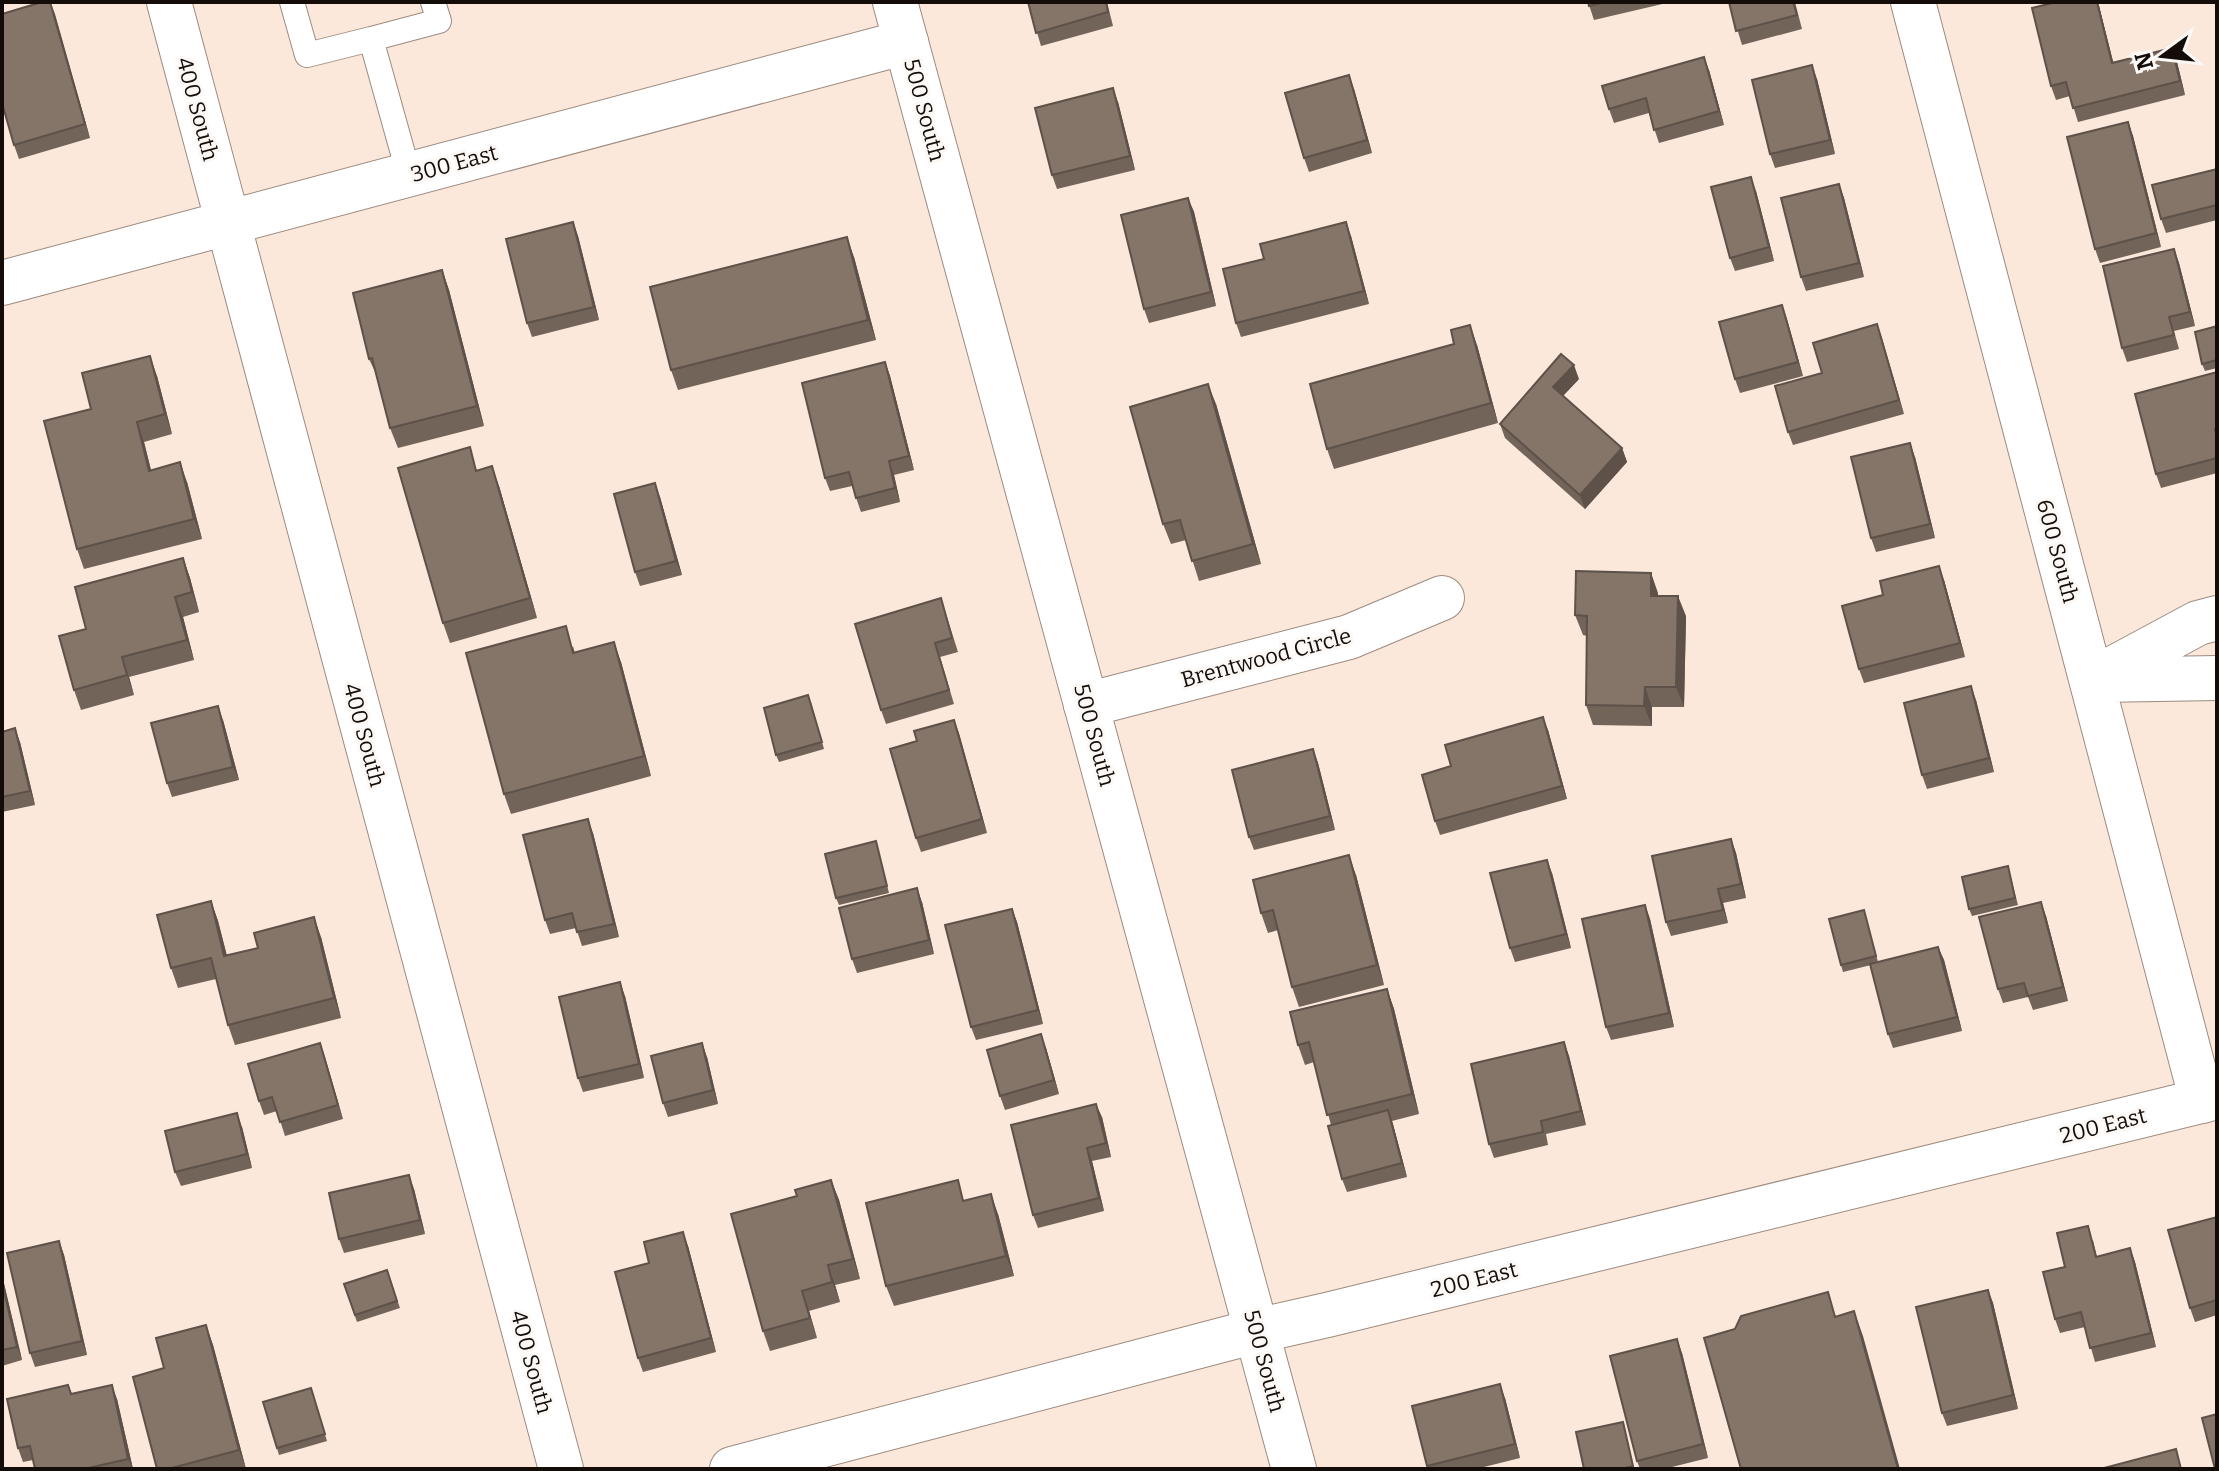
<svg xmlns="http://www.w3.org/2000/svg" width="2219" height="1471" font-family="Bitter,serif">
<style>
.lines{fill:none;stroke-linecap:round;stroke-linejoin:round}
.lane-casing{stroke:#9c8b7f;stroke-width:26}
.street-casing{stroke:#9c8b7f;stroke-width:46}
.secondary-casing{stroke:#9c8b7f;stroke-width:46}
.lane{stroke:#fff;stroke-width:24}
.street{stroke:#fff;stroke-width:44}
.secondary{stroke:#fff;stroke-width:44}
.wall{fill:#726459}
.shaded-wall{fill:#5d5149}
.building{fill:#857468;stroke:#5d5149;stroke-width:2}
.labels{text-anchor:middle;stroke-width:6;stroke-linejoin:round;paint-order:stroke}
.street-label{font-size:22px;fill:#130c08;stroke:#fcf8f6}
</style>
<rect width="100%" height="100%" fill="#fbe8db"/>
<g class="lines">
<!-- lane casing -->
<g class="lane-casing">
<path id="lane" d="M292 2 307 55 371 39
M409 175 371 39 439 21 433 2"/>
</g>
<!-- street casing -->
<g class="street-casing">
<path id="street" d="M169 2 561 1469
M1913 2 2202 1101
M2 283 906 42
M2092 680 2198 623 2217 618
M2098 680 2217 678
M1086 705 1349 637 1442 598
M732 1469 1256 1331"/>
</g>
<!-- secondary casing -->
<g class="secondary-casing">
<path id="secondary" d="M895 2 1294 1469
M1256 1331 1327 1315 2217 1097"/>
</g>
<!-- lane -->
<use href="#lane" class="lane"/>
<!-- street -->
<use href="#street" class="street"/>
<!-- secondary -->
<use href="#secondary" class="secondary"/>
</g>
<!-- wall -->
<path class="wall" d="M50 2 90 138 19 159 14 145Z
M1028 2H1107L1113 26 1041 46Z
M1588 2H1671L1594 20Z
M1729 2H1795L1802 29 1742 45Z
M2099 6 2113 62 2172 48 2177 62 2185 95 2078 122 2070 96 2056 100 2051 86Z
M1709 70 1724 125 1659 143 1649 113 1614 123 1609 109Z
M1817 79 1835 154 1775 168 1770 154Z
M1354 89 1372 153 1309 172 1304 158Z
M1118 102 1135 170 1057 189 1052 175Z
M2128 122 2133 136 2161 247 2100 263 2095 249Z
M2217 169V220L2166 233 2161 219Z
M1839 184 1844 198 1864 277 1806 291 1801 277Z
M1756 191 1774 261 1735 271 1730 258Z
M1188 198 1194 212 1216 306 1149 323 1144 309Z
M573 222 578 236 599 320 532 337 527 323Z
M1351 236 1369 304 1241 337 1236 323 1264 259Z
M2174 249 2179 263 2195 326 2174 331 2179 349 2127 362 2122 348Z
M854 257 876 340 678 390 671 370Z
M442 270 449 290 484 426 398 448 390 428 378 378 369 359Z
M1782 305 1803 376 1740 393 1735 379Z
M1877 324 1904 414 1793 445 1788 432Z
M2217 326V368L2205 371 2202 364Z
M1477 345 1498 423 1334 469 1327 449Z
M885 362 890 376 914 470 894 475 900 502 861 512 852 486 830 491 825 478Z
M2217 372V473L2161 488 2156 474Z
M157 376 172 434 144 442 151 470 187 482 202 539 84 569 77 549 91 409Z
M1579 379 1563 396 1622 448 1627 462 1585 509 1505 438 1500 424Z
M1216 404 1261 564 1199 581 1186 540 1171 544 1163 524Z
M1915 457 1935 538 1876 552 1871 538Z
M478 470 499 486 537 618 450 643 443 623Z
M660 497 682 575 640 586 635 572Z
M183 558 190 578 199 612 183 617 194 660 129 677 134 695 81 710 74 690 86 629Z
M1651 573 1658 596 1686 616 1684 707H1652V726L1593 725 1586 705 1587 636 1583 635 1575 615Z
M1944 580 1965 657 1864 683 1859 669Z
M941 598 958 652 940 657 954 704 886 724 881 710Z
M573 646 575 653 621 662 651 776 511 814 504 794Z
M1976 700 1994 772 1927 789 1922 775Z
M811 702 824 749 779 762 776 755Z
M223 720 239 780 172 797 167 783Z
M954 720 987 833 921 852 916 838 917 741Z
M1548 730 1567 799 1440 835 1435 821 1451 766Z
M2 732 20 742 35 805 2 812Z
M1313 749 1318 763 1335 830 1254 850 1249 837Z
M593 833 619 937 582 946 576 928 550 934 545 920Z
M1731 839 1736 853 1746 898 1723 903 1728 923 1671 936 1666 922Z
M876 841 889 893 839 905 836 898Z
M2008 866 2018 905 1972 916 1969 909Z
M1552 873 1571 948 1515 962 1510 948Z
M1356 875 1384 985 1299 1007 1292 987 1278 930 1268 933 1261 913Z
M211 901 218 921 227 956 321 937 341 1018 235 1045 228 1025 216 979 178 988 171 968Z
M922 902 934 954 857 973 852 959Z
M1645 905 1650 919 1674 1027 1611 1040 1606 1027Z
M1012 909 1017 922 1043 1024 976 1040 971 1027Z
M1864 910 1878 962 1938 947 1944 960 1962 1031 1893 1048 1888 1034 1871 965 1843 972 1841 965Z
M2046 916 2068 1001 2033 1010 2028 997 2003 1003 1998 989Z
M1387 989 1394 1009 1419 1114 1392 1121 1407 1177 1347 1192 1342 1179 1331 1125 1314 1062 1305 1065 1298 1045Z
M625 996 644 1078 583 1092 578 1078Z
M1564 1042 1569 1056 1586 1125 1546 1134 1548 1145 1494 1158 1489 1144Z
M320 1043 343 1119 285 1136 277 1111 264 1115 259 1101Z
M1046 1048 1059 1094 1005 1110 1000 1096Z
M707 1057 718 1104 668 1117 663 1103Z
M1102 1117 1111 1157 1092 1161 1104 1211 1038 1228 1033 1215Z
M242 1127 252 1168 181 1186 175 1172Z
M831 1180 839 1200 860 1279 835 1285 840 1302 809 1311 817 1338 770 1351 763 1331 797 1196Z
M414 1189 425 1234 344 1253 339 1239Z
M965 1201 998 1214 1014 1276 894 1306 886 1286Z
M2217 1217V1315L2195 1322 2190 1308Z
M2093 1240 2097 1257 2130 1248 2135 1262 2156 1347 2095 1362 2085 1327 2060 1333 2055 1319 2065 1267Z
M59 1241 64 1255 87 1355 35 1367 30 1353Z
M688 1246 716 1352 643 1372 638 1358 649 1263Z
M387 1270 400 1308 357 1322 344 1284Z
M2 1275 22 1360 2 1366Z
M1988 1290 1993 1303 2018 1409 1947 1426 1942 1413Z
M206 1325 213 1345 246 1469H157L164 1368Z
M1682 1353 1708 1458 1664 1469H1640L1637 1461Z
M68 1385 72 1394 117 1399 133 1469H35L33 1460 23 1462 18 1448Z
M311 1388 327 1441 279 1455 263 1402Z
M1505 1398 1520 1458 1476 1469H1428L1412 1406Z"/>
<!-- shaded-wall -->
<path class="shaded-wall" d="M50 2 55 14 90 138 85 124Z
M2097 2 2099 6 2117 77 2112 63Z
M2172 48 2177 62 2185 95 2180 81Z
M1704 57 1709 70 1724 125 1719 111Z
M1812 65 1817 79 1835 154 1830 140Z
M1349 75 1354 89 1372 153 1367 140Z
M1113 88 1118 102 1135 170 1130 156Z
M2128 122 2133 136 2161 247 2156 233Z
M1751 177 1756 191 1774 261 1769 247Z
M1839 184 1844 198 1864 277 1859 263Z
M1188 198 1194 212 1216 306 1211 292Z
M573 222 578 236 599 320 594 307Z
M1346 222 1351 236 1369 304 1364 291Z
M847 237 854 257 876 340 868 320Z
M2174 249 2179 263 2195 326 2190 312Z
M442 270 449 290 484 426 477 406Z
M1782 305 1787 319 1803 376 1798 362Z
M1877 324 1882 338 1904 414 1899 400Z
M1470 325 1477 345 1498 423 1491 403Z
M150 356 157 376 172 434 165 414Z
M885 362 890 376 914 470 909 456Z
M1574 365 1579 379 1558 401 1553 387Z
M1208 384 1216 404 1261 564 1253 544Z
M137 422 144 442 156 491 149 471Z
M1910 443 1915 457 1935 538 1930 524Z
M1622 448 1627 462 1585 509 1580 495Z
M889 461 894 475 900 502 895 488Z
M180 462 187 482 202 539 194 519Z
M492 466 499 486 537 618 530 598Z
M655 483 660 497 682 575 676 561Z
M183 558 190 578 199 612 192 592Z
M1939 566 1944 580 1965 657 1960 643Z
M1651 573 1658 593V616L1651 596Z
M1678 596 1686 616 1684 707 1676 687Z
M175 597 183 617 194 660 187 640Z
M614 642 621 662 651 776 644 756Z
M122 657 129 677 134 695 127 675Z
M1971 686 1976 700 1994 772 1989 758Z
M1645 687 1652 707V726L1644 706Z
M218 706 223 720 239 780 233 767Z
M1543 717 1548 730 1567 799 1562 786Z
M954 720 959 733 987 833 982 819Z
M15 728 20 742 35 805 30 791Z
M1313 749 1318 763 1335 830 1330 816Z
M588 819 593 833 619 937 614 924Z
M1731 839 1736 853 1746 898 1741 884Z
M1349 855 1356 875 1384 985 1377 965Z
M1547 860 1552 873 1571 948 1566 934Z
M917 888 922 902 934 954 929 940Z
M1718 889 1723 903 1728 923 1723 910Z
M211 901 218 921 232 976 224 956Z
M2041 902 2046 916 2068 1001 2063 987Z
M1645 905 1650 919 1674 1027 1669 1013Z
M1012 909 1017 922 1043 1024 1038 1010Z
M314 917 321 937 341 1018 334 998Z
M1938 947 1944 960 1962 1031 1957 1017Z
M620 982 625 996 644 1078 639 1064Z
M1387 989 1394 1009 1419 1114 1412 1094Z
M1041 1034 1046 1048 1059 1094 1054 1080Z
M1564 1042 1569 1056 1586 1125 1581 1111Z
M320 1043 325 1057 343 1119 338 1105Z
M702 1043 707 1057 718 1104 713 1090Z
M1096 1104 1102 1117 1111 1157 1106 1143Z
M1388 1110 1393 1124 1407 1177 1402 1163Z
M237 1113 242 1127 252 1168 247 1154Z
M1087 1148 1092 1161 1104 1211 1099 1198Z
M409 1175 414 1189 425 1234 420 1220Z
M831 1180 839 1200 860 1279 853 1259Z
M991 1194 998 1214 1014 1276 1006 1256Z
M683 1232 688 1246 716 1352 711 1338Z
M59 1241 64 1255 87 1355 82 1341Z
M2130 1248 2135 1262 2156 1347 2151 1333Z
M828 1265 835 1285 840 1302 832 1282Z
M2 1275 22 1360 17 1347 2 1282Z
M1988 1290 1993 1303 2018 1409 2013 1395Z
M802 1291 809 1311 817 1338 810 1318Z
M1854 1311 1863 1336 1900 1469H1898Z
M206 1325 213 1345 246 1469 239 1450Z
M1677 1339 1682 1353 1708 1458 1703 1444Z
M1500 1384 1505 1398 1520 1458 1515 1444Z
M112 1385 117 1399 133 1469 128 1459Z"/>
<!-- building -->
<path class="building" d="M42 2H50L85 124 14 145 2 103V14Z
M1028 2H1106L1108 12 1036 33Z
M1588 2H1606L1589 6Z
M1729 2H1793L1797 15 1736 31Z
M2056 2H2097L2112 63 2172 48 2180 81 2073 108 2066 82 2051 86 2032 8Z
M1704 57 1719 111 1654 130 1646 98 1609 109 1602 86Z
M1812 65 1830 140 1770 154 1752 80Z
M1349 75 1367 140 1304 158 1285 93Z
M1113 88 1130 156 1052 175 1035 108Z
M2128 122 2156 233 2095 249 2067 137Z
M2217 169V205L2161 219 2152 185Z
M1751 177 1769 247 1730 258 1711 187Z
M1839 184 1859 263 1801 277 1781 198Z
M1188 198 1211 292 1144 309 1121 215Z
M573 222 594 307 527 323 506 239Z
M1346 222 1364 291 1236 323 1223 269 1264 259 1260 244Z
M847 237 868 320 671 370 650 287Z
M2174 249 2190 312 2169 317 2174 335 2122 348 2103 266Z
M442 270 477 406 390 428 372 358 369 359 353 293Z
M1782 305 1798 362 1735 379 1719 322Z
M1877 324 1899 400 1788 432 1775 386 1822 373 1813 343Z
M1470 325 1491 403 1327 449 1310 384 1454 344 1451 330Z
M2217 326V360L2202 364 2195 332Z
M1561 354 1574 365 1553 387 1622 448 1580 495 1500 424Z
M150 356 165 414 137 422 149 471 180 462 194 519 77 549 44 421 91 409 82 373Z
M885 362 909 456 889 461 895 488 856 498 849 472 825 478 802 383Z
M2217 372V428L2215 429 2217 438V458L2156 474 2135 394Z
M1208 384 1253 544 1192 561 1180 520 1163 524 1130 407Z
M1910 443 1930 524 1871 538 1851 457Z
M470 447 476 471 492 466 530 598 443 623 398 468Z
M655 483 676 561 635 572 614 494Z
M183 558 192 592 175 597 187 640 122 657 127 675 74 690 59 636 86 629 75 587Z
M1939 566 1960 643 1859 669 1842 606 1883 595 1880 581Z
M1576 571 1651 573V596H1678L1676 687H1645L1644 706 1586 705 1587 616 1575 615Z
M941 598 952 638 935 643 949 690 881 710 855 624Z
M566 626 573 653 614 642 644 756 504 794 466 653Z
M1971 686 1989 758 1922 775 1904 703Z
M808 695 822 742 776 755 764 708Z
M218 706 233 767 167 783 151 723Z
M1543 717 1562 786 1435 821 1422 775 1451 766 1445 745Z
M954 720 982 819 916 838 890 749 917 741 914 731Z
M15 728 30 791 2 797V732Z
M1313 749 1330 816 1249 837 1232 770Z
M588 819 614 924 577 932 572 913 545 920 523 835Z
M1731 839 1741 884 1718 889 1723 910 1666 922 1652 856Z
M876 841 887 886 836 898 825 854Z
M1349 855 1377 965 1292 987 1273 910 1261 913 1253 880Z
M1547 860 1566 934 1510 948 1490 873Z
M2008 866 2015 898 1969 909 1962 877Z
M917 888 929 940 852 959 839 908Z
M211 901 224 956 258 948 254 933 314 917 334 998 228 1025 211 958 171 968 157 915Z
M2041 902 2063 987 2028 996 2024 983 1998 989 1979 917Z
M1645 905 1669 1013 1606 1027 1582 919Z
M1012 909 1038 1010 971 1027 945 925Z
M1864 910 1876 956 1841 965 1829 919Z
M1938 947 1957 1017 1888 1034 1870 964Z
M620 982 639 1064 578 1078 559 997Z
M1387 989 1412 1094 1327 1115 1309 1042 1298 1045 1290 1012Z
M1041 1034 1054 1080 1000 1096 987 1050Z
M1564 1042 1581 1111 1541 1121 1543 1132 1489 1144 1471 1064Z
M320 1043 338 1105 280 1122 272 1097 259 1101 248 1064Z
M702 1043 713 1090 663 1103 651 1056Z
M1096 1104 1106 1143 1087 1148 1099 1198 1033 1215 1011 1125Z
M1388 1110 1402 1163 1342 1179 1328 1126Z
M237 1113 247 1154 175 1172 165 1131Z
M409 1175 420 1220 339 1239 329 1193Z
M831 1180 853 1259 828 1265 832 1282 802 1291 810 1318 763 1331 731 1214 797 1196 795 1190Z
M958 1180 963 1201 991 1194 1006 1256 886 1286 866 1203Z
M2217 1217V1300L2190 1308 2168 1230Z
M2088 1226 2096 1257 2130 1248 2151 1333 2090 1348 2081 1312 2055 1319 2043 1272 2065 1267 2057 1233Z
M683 1232 711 1338 638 1358 615 1272 649 1263 644 1242Z
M59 1241 82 1341 30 1353 7 1253Z
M387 1270 397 1301 355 1315 344 1284Z
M2 1282 17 1347 2 1350Z
M1988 1290 2013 1395 1942 1413 1916 1307Z
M1828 1292 1835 1317 1854 1311 1898 1469H1741L1704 1338 1735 1329 1741 1316Z
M206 1325 239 1450 168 1469H157L133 1377 164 1368 156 1338Z
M1677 1339 1703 1444 1637 1461 1610 1356Z
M1500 1384 1515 1444 1427 1466 1412 1406Z
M68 1385 71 1394 112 1385 128 1459 84 1469H35L30 1446 18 1448 7 1399Z
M311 1388 325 1434 277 1448 263 1402Z
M2217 1414V1469H2215L2202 1418Z
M1623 1422 1633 1466 1621 1469H1584L1576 1432Z
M2176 1449 2181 1469H2104V1468Z"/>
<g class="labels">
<!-- street labels -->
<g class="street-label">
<text transform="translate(198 109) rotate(75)" y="8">400 South</text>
<text transform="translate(925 110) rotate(75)" y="8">500 South</text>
<text transform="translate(454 163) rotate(-15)" y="8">300 East</text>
<text transform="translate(2058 551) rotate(75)" y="8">600 South</text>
<text transform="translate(1266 657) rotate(-15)" y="8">Brentwood Circle</text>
<text transform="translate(365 735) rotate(75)" y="8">400 South</text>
<text transform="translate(1095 735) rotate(75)" y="8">500 South</text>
<text transform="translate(2103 1125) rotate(-14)" y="8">200 East</text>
<text transform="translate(1474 1279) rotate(-14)" y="8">200 East</text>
<text transform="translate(1265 1361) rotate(75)" y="8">500 South</text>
<text transform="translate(532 1362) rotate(75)" y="8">400 South</text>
</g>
</g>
<!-- border -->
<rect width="2219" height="1471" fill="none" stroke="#130c08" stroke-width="8"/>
<!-- north arrow -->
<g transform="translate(2163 56) rotate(255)" stroke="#fcf8f6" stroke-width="6" paint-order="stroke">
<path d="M0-6L14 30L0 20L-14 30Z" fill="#130c08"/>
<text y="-12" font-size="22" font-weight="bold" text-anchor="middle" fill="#130c08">N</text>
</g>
</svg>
